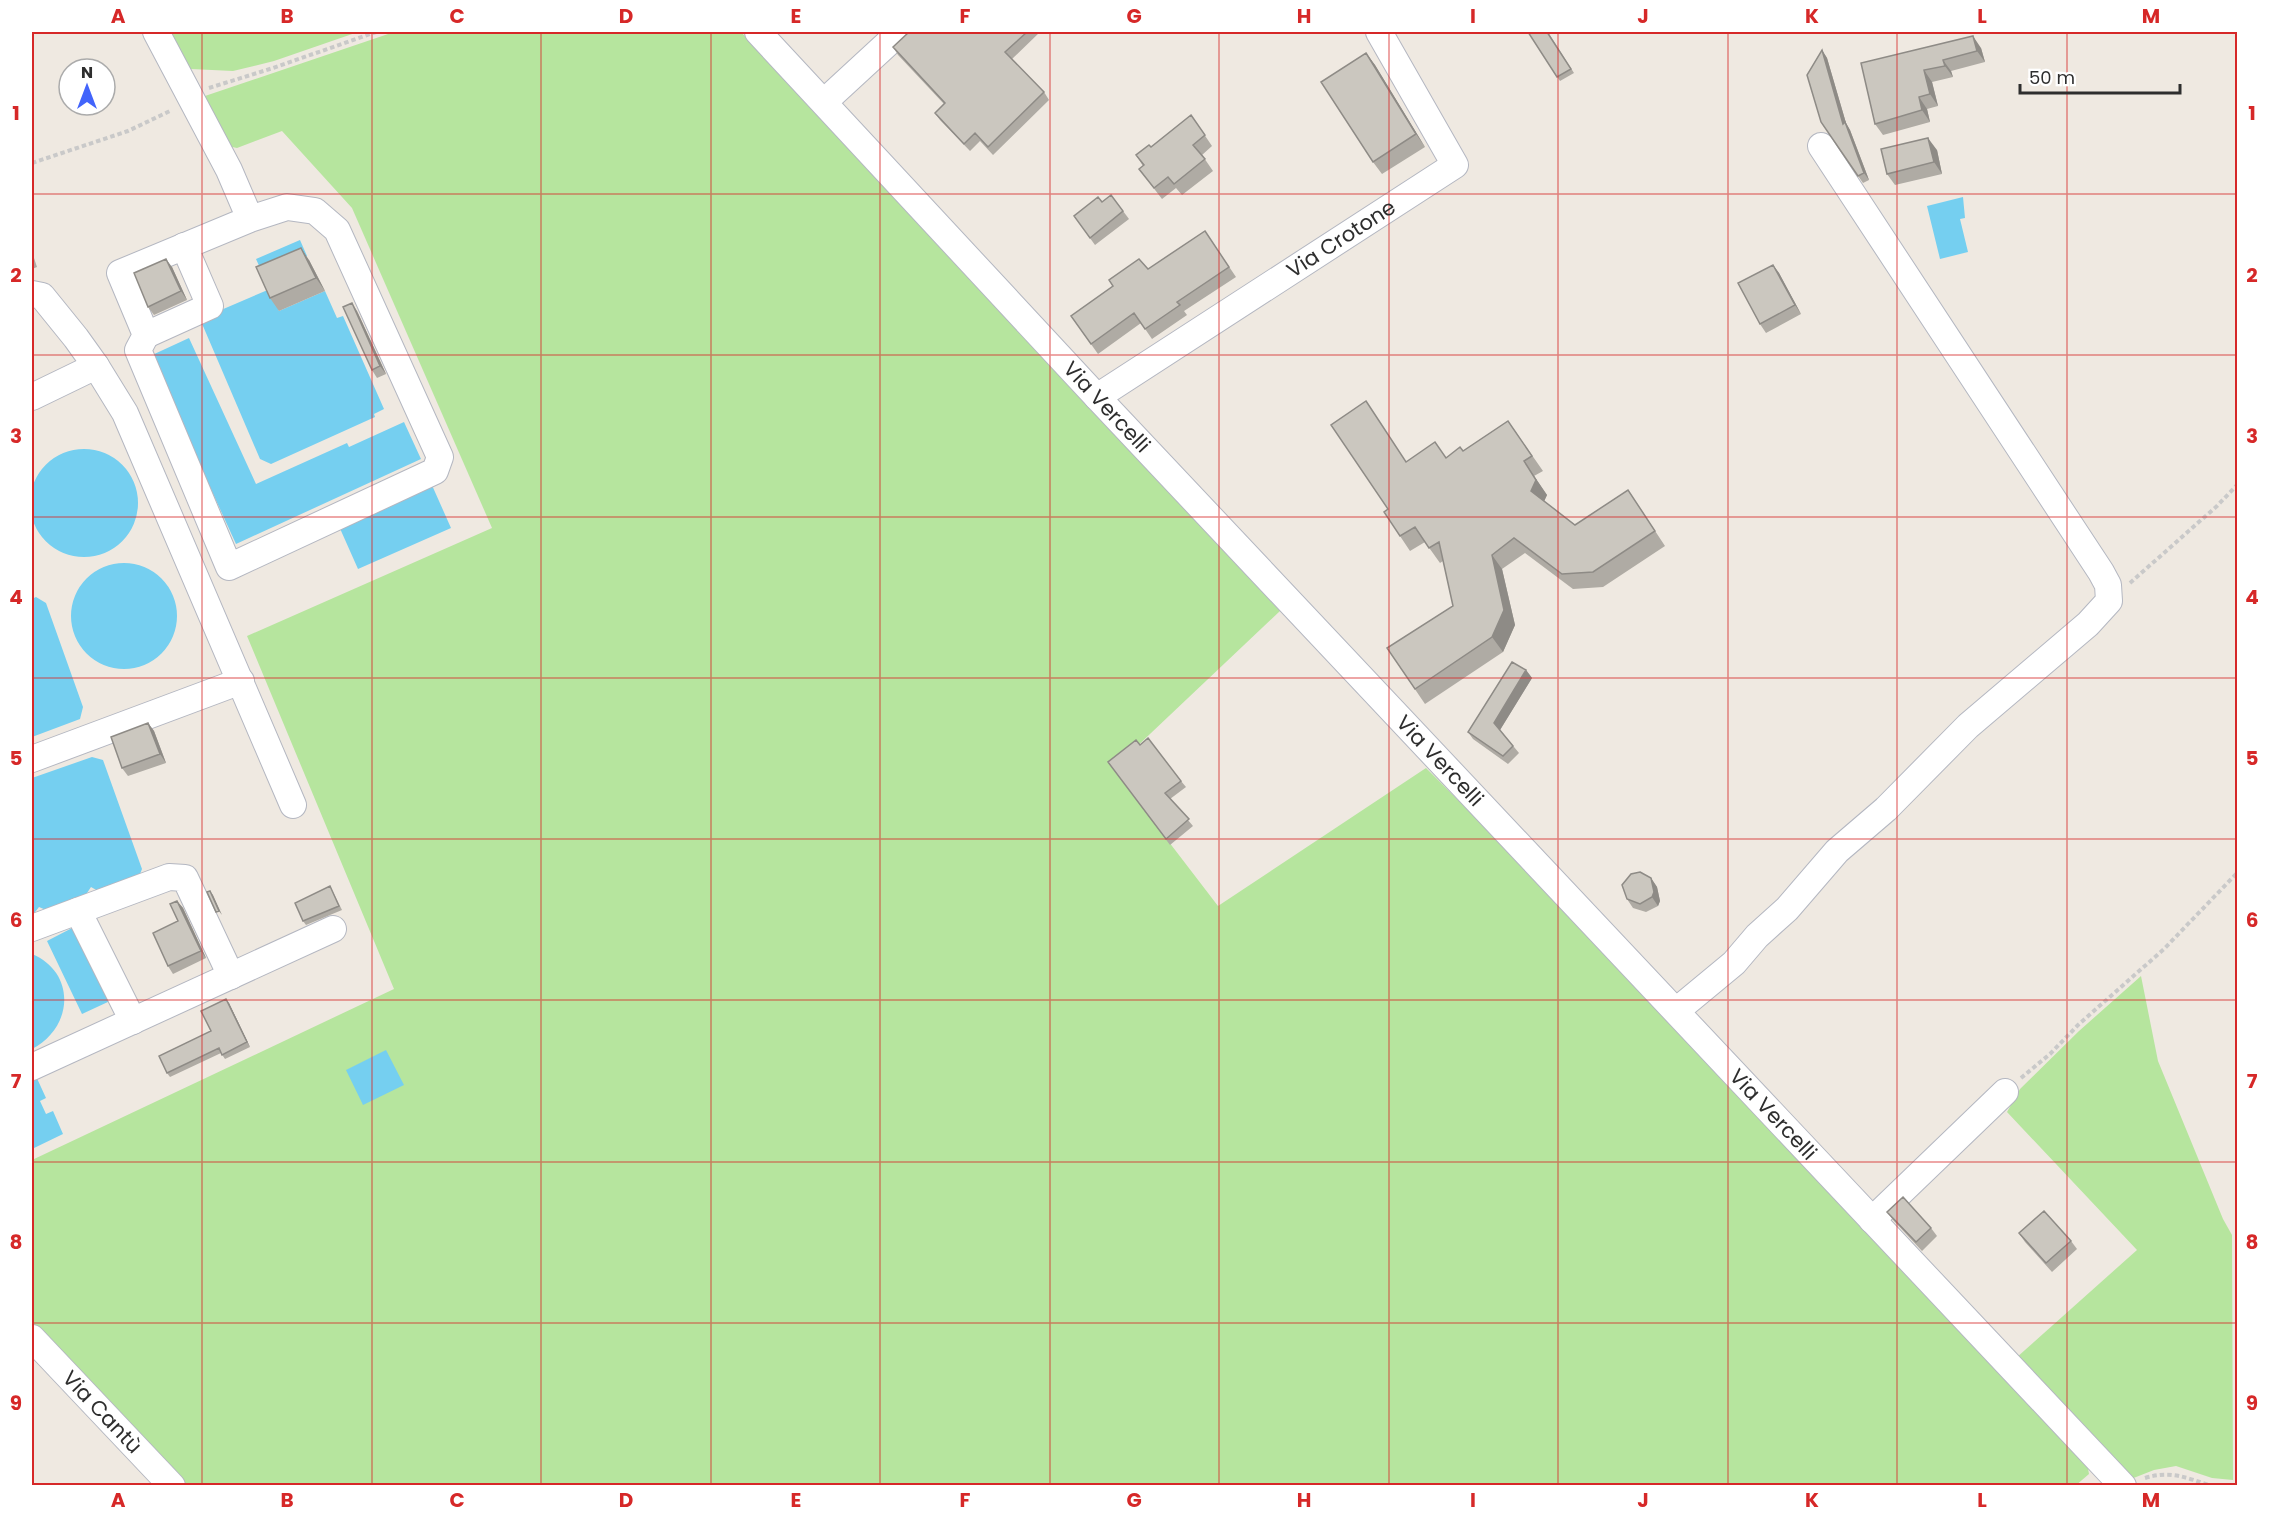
<svg xmlns="http://www.w3.org/2000/svg" width="2269" height="1517" font-family="Poppins,sans-serif">
<style>
.green{fill:#b6e59e}
.water{fill:#75cff0}
.lines{fill:none;stroke-linecap:round;stroke-linejoin:round}
.minor-casing{stroke:#b4b7c1;stroke-width:28}
.path{stroke:#c9c9c9;stroke-width:4;stroke-dasharray:4.5 3;stroke-linecap:butt}
.minor{stroke:#fff;stroke-width:26}
.wall{fill:#afaba4}
.shaded-wall{fill:#8e8b86}
.building{fill:#cbc7bf;stroke:#8e8b86;stroke-width:1.5}
.grid{fill:none;stroke:#d62828;stroke-width:1.5;stroke-opacity:0.55}
.labels{text-anchor:middle;stroke-width:6;stroke-linejoin:round;paint-order:stroke}
.street-label{font-size:21px;fill:#2e2e2e;stroke:#fff}
.neatline{fill:none;stroke:#d62828;stroke-width:2}
.grid-label{font-size:20px;text-anchor:middle;font-weight:bold;fill:#d62828}
</style>
<rect width="100%" height="100%" fill="#efe9e1"/>
<!-- green -->
<path class="green" d="M166 32H358L274 61 233 71 191 69 183 63Z
M394 32H741L912 212 1280 611 1113 769 1218 906 1426 768 1540 882 2086 1458 2089 1474 2075 1486 183 1485 47 1337 32 1323V1160L394 989 247 636 492 528 352 208 282 131 237 148 223 145 202 97Z
M2141 976 2158 1061 2223 1219 2232 1235 2233 1480 2212 1478 2176 1466 2154 1470 2131 1479 2016 1358 2137 1250 2007 1112 2020 1089 2079 1031Z"/>
<!-- water -->
<path class="water" d="M1963 197 1965 218 1960 219 1968 252 1940 259 1927 206Z
M300 240 307 256 265 279 256 259Z
M270 289 279 311 325 291 337 318 343 316 384 409 374 414 375 417 271 464 260 459 200 319Z
M189 338 256 484 347 443 349 447 404 422 421 459 236 544 150 356Z
M30 503a54 54 0 1 1 108 0a54 54 0 1 1-108 0Z
M431 483 451 528 358 569 338 524Z
M71 616a53 53 0 1 1 106 0a53 53 0 1 1-106 0Z
M36 597 46 603 83 707 80 719 32 737V599Z
M92 757 103 760 142 869 138 879 100 892 91 887 85 896 46 910 39 907 32 916V778Z
M74 927 110 1001 82 1014 47 941Z
M32 954C77 973 73 1028 32 1049Z
M386 1050 404 1085 363 1105 346 1070Z
M35 1074 46 1098 40 1101 46 1114 53 1111 63 1134 32 1149V1075Z"/>
<g class="lines">
<!-- minor casing -->
<g class="minor-casing">
<g id="minor">
<path d="M156 32 229 170 250 219 120 273 146 335 138 350 229 567 435 471 440 457 337 230 315 211 287 207 250 219"/>
<path id="s1" d="M758 32 1097 397 2123 1486"/>
<path d="M824 102 900 32"/>
<path d="M32 294 42 296 76 338 96 366 125 413 293 805"/>
<path d="M146 335 210 306 184 246"/>
<path d="M32 397 96 366"/>
<path id="s2" d="M1097 397 1455 165 1379 32"/>
<path d="M32 759 241 681"/>
<path d="M78 911 133 1021"/>
<path d="M32 928 169 877 185 878 231 976"/>
<path d="M1676 1011 1734 963 1757 936 1787 909 1837 851 1886 809 1968 726 2088 624 2109 601 2108 585 2101 572 1821 146"/>
<path d="M32 1067 333 929"/>
<path d="M1872 1220 2005 1092"/>
<path id="s3" d="M32 1338 172 1486"/>
</g>
</g>
<!-- path -->
<path class="path" d="M209 88 273 68 376 32
M32 163 128 131 172 110
M2130 583 2217 506 2238 484
M2021 1078 2050 1054 2078 1025 2164 949 2238 872
M2145 1478C2171 1470 2187 1478 2212 1486"/>
<!-- minor -->
<use href="#minor" class="minor"/>
</g>
<!-- wall -->
<path class="wall" d="M909 32H1040L1012 59 1044 92 1049 100 993 155 980 141 970 151 940 120 935 113 944 104 898 55 893 47Z
M1528 32H1548L1574 73 1560 81Z
M1981 48 1985 62 1951 71 1953 77 1932 82 1938 106 1927 109 1930 122 1883 135 1875 124 1861 63Z
M1822 50 1827 58 1846 123 1850 130 1869 180 1863 183 1821 122Z
M1366 53 1375 65 1425 147 1382 174 1373 162Z
M1191 115 1212 146 1202 155 1213 171 1182 195 1176 188 1162 199 1139 169 1143 166 1136 155 1151 147Z
M1937 150 1942 174 1895 185 1887 174Z
M1123 211 1129 219 1095 245 1074 216Z
M1205 231 1236 277 1184 311 1187 315 1152 339 1141 323 1098 354 1071 316 1148 269Z
M32 252 37 267 32 269Z
M309 260 325 291 279 311 270 298Z
M1773 265 1779 273 1801 314 1766 333 1760 324Z
M172 267 187 300 154 315 148 307Z
M357 311 386 374 377 378 372 370Z
M1508 421 1543 471 1534 476 1547 495 1544 501 1575 525 1628 490 1665 546 1603 587 1573 589 1525 553 1502 569 1515 625 1503 652 1425 704 1387 648 1453 606 1443 561 1440 563 1425 542 1410 551 1400 536 1388 509 1407 462 1446 458 1463 451Z
M1526 670 1532 678 1500 730 1519 753 1508 764 1473 739 1468 732Z
M148 723 154 731 166 763 128 776 122 768Z
M1140 745 1181 781 1186 787 1170 799 1193 826 1170 845 1108 762Z
M1651 878 1657 887 1660 901 1658 906 1646 912 1633 908 1627 899Z
M330 886 342 910 306 925 303 921Z
M177 901 183 908 206 958 173 974 168 966 178 921Z
M229 1003 250 1047 225 1059 221 1053 170 1077 167 1073 211 1031Z
M1887 1212 1931 1228 1937 1236 1922 1251 1893 1220Z
M2019 1233 2071 1241 2077 1249 2052 1272 2025 1242Z"/>
<!-- shaded-wall -->
<path class="shaded-wall" d="M1973 36 1981 48 1985 62 1977 51Z
M1822 50 1827 58 1846 123 1850 130 1869 180 1864 173 1843 124Z
M1366 53 1375 65 1425 147 1416 134Z
M1943 60 1951 71 1953 77 1945 66Z
M1924 70 1932 82 1938 106 1930 94Z
M1919 97 1927 109 1930 122 1922 110Z
M1928 138 1937 150 1942 174 1934 162Z
M301 248 309 260 325 291 316 278Z
M166 259 172 267 187 300 181 291Z
M1773 265 1779 273 1801 314 1795 305Z
M352 303 357 311 386 374 380 366Z
M1524 461 1547 495 1542 506 1531 491Z
M1492 555 1502 569 1515 625 1503 652 1492 637Z
M1526 670 1532 678 1500 730 1494 723Z
M148 723 154 731 166 763 160 754Z
M1651 878 1657 887 1660 901 1658 906 1652 897Z
M210 891 213 895 222 915 219 911Z
M177 901 183 908 206 958 201 951Z
M226 999 229 1003 250 1047 247 1042Z"/>
<!-- building -->
<path class="building" d="M909 32H1027L1005 52 1044 92 988 147 975 133 964 144 935 113 945 103 893 47Z
M1528 32H1547L1571 69 1557 77Z
M1973 36 1977 51 1943 60 1945 66 1924 70 1930 94 1919 97 1922 110 1875 124 1861 63Z
M1822 50 1843 124 1845 122 1864 173 1858 176 1821 122 1807 75Z
M1366 53 1416 134 1373 162 1321 82Z
M1191 115 1205 135 1193 145 1205 159 1174 184 1168 177 1154 188 1139 169 1144 165 1136 155 1149 145 1151 147Z
M1928 138 1934 162 1887 174 1881 149Z
M1111 195 1123 211 1090 238 1074 216 1098 197 1102 202Z
M1205 231 1229 267 1177 302 1180 305 1145 329 1134 313 1091 344 1071 316 1113 286 1109 280 1139 259 1148 269Z
M301 248 316 278 270 298 256 267Z
M166 259 181 291 148 307 134 273Z
M1773 265 1795 305 1760 324 1738 283Z
M352 303 380 366 372 370 343 307Z
M1366 401 1406 462 1435 442 1446 458 1460 447 1463 451 1508 421 1532 456 1524 461 1536 480 1531 491 1575 525 1628 490 1655 531 1593 572 1562 574 1514 538 1492 555 1504 610 1492 637 1415 689 1387 648 1453 606 1439 542 1429 548 1415 527 1400 536 1384 512 1388 509 1331 425Z
M1512 662 1526 670 1494 723 1513 746 1503 756 1468 732Z
M148 723 160 754 122 768 111 737Z
M1148 738 1181 781 1165 793 1189 819 1166 839 1108 762 1136 740 1140 745Z
M1640 872 1651 878 1654 892 1652 897 1640 904 1627 899 1622 885 1631 874Z
M330 886 339 906 303 921 295 903Z
M210 891 219 911 216 912 207 892Z
M177 901 201 951 168 966 153 933 178 921 170 904Z
M226 999 247 1042 222 1055 219 1048 167 1073 159 1056 211 1031 201 1011Z
M1903 1197 1931 1228 1916 1242 1887 1212Z
M2044 1211 2071 1241 2046 1263 2019 1233Z"/>
<!-- grid -->
<path class="grid" d="M202 32V1486M372 32V1486M541 32V1486M711 32V1486M880 32V1486M1050 32V1486M1219 32V1486M1389 32V1486M1558 32V1486M1728 32V1486M1897 32V1486M2067 32V1486M32 194H2238M32 355H2238M32 517H2238M32 678H2238M32 839H2238M32 1000H2238M32 1162H2238M32 1323H2238"/>
<g class="labels">
<!-- street labels -->
<g class="street-label">
<text dy="7" stroke="none"><textPath href="#s2" startOffset="291">Via Crotone</textPath></text>
<text dy="7" stroke="none"><textPath href="#s1" startOffset="512">Via Vercelli</textPath></text>
<text dy="7" stroke="none"><textPath href="#s1" startOffset="998">Via Vercelli</textPath></text>
<text dy="7" stroke="none"><textPath href="#s1" startOffset="1484">Via Vercelli</textPath></text>
<text dy="7" stroke="none"><textPath href="#s3" startOffset="102">Via Cantù</textPath></text>
</g>
</g>
<!-- border -->
<rect width="2269" height="1517" fill="none" stroke="#ffffff" stroke-width="66"/>
<!-- north arrow -->
<g transform="translate(87 87)"><circle r="28" fill="#ffffff" stroke="#ababab" stroke-width="1.5"/>
<path d="M0-4.5L10 22L0 15L-10 22Z" fill="#4264fb"/>
<text y="-9" font-size="16" font-weight="bold" text-anchor="middle" fill="#2e2e2e">N</text>
</g>
<!-- scale -->
<path d="M2020 84v9h160v-9" fill="none" stroke="#2e2e2e" stroke-width="3"/>
<text x="2029" y="84" font-size="18" fill="#2e2e2e" stroke="#ffffff" stroke-width="4.5" paint-order="stroke">50 m</text>
<rect x="33" y="33" width="2203" height="1451" class="neatline"/>
<g class="grid-label">
<text x="118" y="23">A</text>
<text x="287" y="23">B</text>
<text x="457" y="23">C</text>
<text x="626" y="23">D</text>
<text x="796" y="23">E</text>
<text x="965" y="23">F</text>
<text x="1134" y="23">G</text>
<text x="1304" y="23">H</text>
<text x="1473" y="23">I</text>
<text x="1643" y="23">J</text>
<text x="1812" y="23">K</text>
<text x="1982" y="23">L</text>
<text x="2151" y="23">M</text>
<text x="16" y="120">1</text>
<text x="2252" y="120">1</text>
<text x="16" y="282">2</text>
<text x="2252" y="282">2</text>
<text x="16" y="443">3</text>
<text x="2252" y="443">3</text>
<text x="16" y="604">4</text>
<text x="2252" y="604">4</text>
<text x="16" y="765">5</text>
<text x="2252" y="765">5</text>
<text x="16" y="927">6</text>
<text x="2252" y="927">6</text>
<text x="16" y="1088">7</text>
<text x="2252" y="1088">7</text>
<text x="16" y="1249">8</text>
<text x="2252" y="1249">8</text>
<text x="16" y="1410">9</text>
<text x="2252" y="1410">9</text>
<text x="118" y="1507">A</text>
<text x="287" y="1507">B</text>
<text x="457" y="1507">C</text>
<text x="626" y="1507">D</text>
<text x="796" y="1507">E</text>
<text x="965" y="1507">F</text>
<text x="1134" y="1507">G</text>
<text x="1304" y="1507">H</text>
<text x="1473" y="1507">I</text>
<text x="1643" y="1507">J</text>
<text x="1812" y="1507">K</text>
<text x="1982" y="1507">L</text>
<text x="2151" y="1507">M</text>
</g>
</svg>
